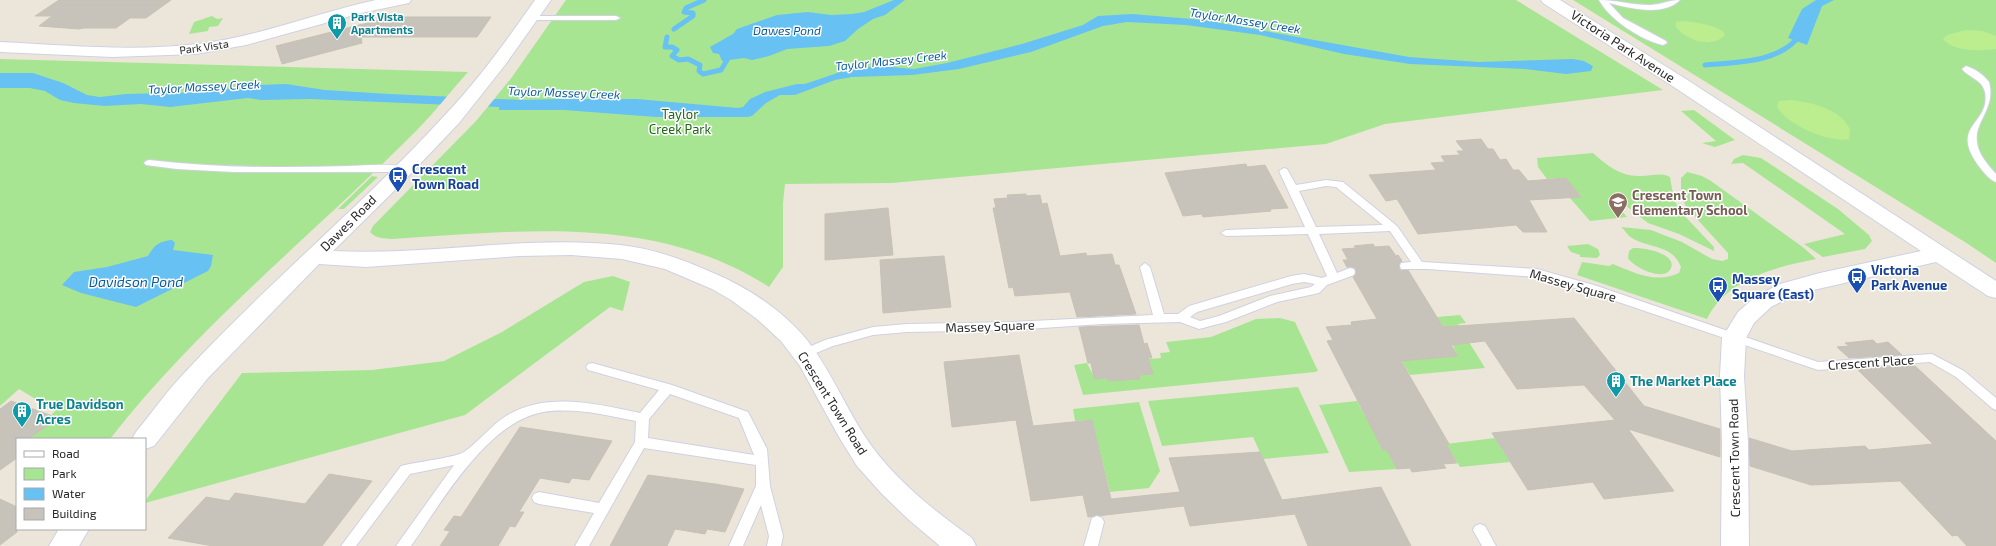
<svg xmlns="http://www.w3.org/2000/svg" width="1996" height="546" font-family="'Exo 2',sans-serif">
<style>
.green{fill:#a8e593}
.pitch{fill:#bced8e}
.water{fill:#67c1f3}
.pier{fill:#ece6da}
.lines{fill:none;stroke-linecap:round;stroke-linejoin:round}
.stream{stroke:#67c1f3;stroke-width:5}
.building{fill:#c7c3ba;stroke:#c7c2b4}
.lane-casing{stroke:#cfd1e3;stroke-width:2}
.street-casing{stroke:#cfd1e3;stroke-width:2}
.secondary-casing{stroke:#cfd1e3;stroke-width:2}
.lane{fill:#fff;fill-rule:evenodd}
.street{fill:#fff;fill-rule:evenodd}
.secondary{fill:#fff;fill-rule:evenodd}
.labels{text-anchor:middle;stroke-width:3;stroke-linejoin:round;paint-order:stroke}
.far-culture-label{font-size:11px;font-weight:bold;fill:#0d838f;stroke:#fff;text-anchor:start}
.far-street-label{font-size:11px;fill:#292929;stroke:#fff}
.far-water-label{font-size:12px;font-style:italic;fill:#075c9e;stroke:#fff}
.street-label{font-size:13px;fill:#292929;stroke:#fff}
.park-label{font-size:13px;fill:#206816;stroke:#fff}
.transit-label{font-size:13px;font-weight:bold;fill:#164399;stroke:#fff;text-anchor:start}
.education-label{font-size:13px;font-weight:bold;fill:#785e54;stroke:#fff;text-anchor:start}
.culture-label{font-size:13px;font-weight:bold;fill:#0d838f;stroke:#fff;text-anchor:start}
.water-label{font-size:14px;font-style:italic;fill:#075c9e;stroke:#fff}
</style>
<rect width="100%" height="100%" fill="#ece6da"/>
<!-- green -->
<path class="green" d="M566 0H1516L1663 90 1385 124 1326 144 892 183 785 184 783 203V267L769 287C654 213 521 231 392 239 384 238 376 239 370 232L373 226 476 121 512 77Z
M1573 0H1996V263L1968 244Z
M212 16 217 19 223 18 218 26 209 27 208 31 189 34 194 22Z
M0 59 468 72C451 91 435 112 416 131 314 234 200 324 110 439H29L55 411 19 389 0 406Z
M1694 110 1735 140 1715 147 1702 143 1716 141 1681 111Z
M1593 153C1607 166 1622 177 1641 176 1651 176 1661 172 1670 177L1674 200 1681 212 1714 247V251L1679 234 1648 223 1625 205 1619 207 1627 217 1590 221 1570 198 1581 197 1565 178 1547 179 1538 167 1537 158Z
M1743 155 1761 158 1838 209 1869 235 1872 241 1865 249 1823 257 1804 244 1845 234 1743 163 1731 164 1734 159Z
M1687 172 1702 176 1711 181 1804 248 1816 259C1776 267 1726 279 1707 319L1577 275 1582 262 1609 266 1613 264C1635 273 1656 284 1679 273L1681 267C1672 243 1646 249 1629 236 1626 233 1624 229 1621 227L1651 230 1682 242 1712 259 1722 261 1728 259V253L1686 207 1681 194V178Z
M372 176 378 177 344 209H338Z
M1588 244 1598 249 1600 255 1597 258 1580 257V255L1571 252 1567 246Z
M1633 248C1642 247 1677 253 1671 268 1665 283 1633 267 1628 258L1629 251Z
M613 276 630 282 623 311 610 307 465 415 145 503V501L242 373 372 370 444 361 502 332 584 282Z
M1460 315 1466 323 1458 324 1485 368 1410 375 1398 355 1426 358 1458 356C1451 342 1446 329 1437 317Z
M1280 318 1295 322 1318 371 1315 372 1083 395 1074 365 1087 363 1095 379 1108 378 1109 381 1140 379 1139 375 1152 374 1148 359 1161 358 1160 353 1170 352 1166 342 1211 337 1256 319Z
M1298 387 1329 453 1263 459 1253 437 1162 446 1148 401Z
M1357 401 1365 416 1370 415 1375 434 1383 450H1387L1397 469 1349 472 1319 405Z
M1139 402 1160 471 1149 488 1110 492 1092 420 1075 421 1073 409Z
M1495 438 1510 462 1460 467 1446 444Z"/>
<!-- pitch -->
<path class="pitch" d="M1683 21C1693 22 1722 25 1725 35 1712 49 1686 40 1676 27V22Z
M1966 30 1982 31 1996 36V49C1982 51 1953 52 1943 39L1947 35Z
M1791 100C1813 103 1839 108 1850 129L1849 139C1831 144 1784 124 1777 106L1779 101Z"/>
<!-- water -->
<path class="water" d="M894 0H905L885 15 873 19 858 29 845 41 829 46 787 49 769 56 752 60 744 58 722 61 719 54 713 53 710 47 733 34 737 29 777 15 808 12 831 15 852 14 864 12Z
M1816 0H1834L1822 6 1807 45 1788 38 1802 9Z
M1132 14 1204 20 1409 57 1479 62 1573 59 1584 61 1593 66 1591 71 1566 74 1525 69 1410 64 1344 54 1260 35 1186 25 1127 22 1103 26 1031 52 959 69 912 75 852 77 835 80 795 95H780L766 103 752 116 747 117H656L564 110H499V107L310 99 261 100 248 98 170 107 141 104 104 106 74 103 60 100 45 91 30 88H0V73H33L63 83 87 95 100 97 126 94 206 92 258 85 286 84 325 90 389 94 524 100 559 99H637L738 108 743 107 750 99 765 92 797 84H805L846 70 877 66 914 69 947 63 1022 44 1083 25 1098 16Z
M172 240 175 243 173 250 213 255 211 266 208 271 136 307 81 293 62 285 74 272 107 267 148 256C154 245 160 241 172 240Z"/>
<!-- pier -->
<path class="pier" d="M449 94 496 97 486 109 438 107Z"/>
<g class="lines">
<!-- stream -->
<path class="stream" d="M674 29 693 16V13L684 12 686 8 704 0
M667 37 665 47H672L677 50 672 56 679 60 688 59 700 65 699 71 703 74 721 70 727 60
M1705 65C1737 62 1780 63 1800 35"/>
</g>
<!-- building -->
<path class="building" d="M59 0H171L146 18H130L116 28H84L79 29 39 26 52 16H35Z
M400 17H491L477 37H361L362 43 282 64 276 46 387 18Z
M1481 139 1488 149H1493L1500 160 1506 159 1513 170H1519L1528 181 1566 178 1581 197 1529 200 1547 232H1523L1516 225 1418 234 1397 199 1386 201 1369 175 1436 170 1431 163 1445 162 1441 156 1460 155 1457 151H1464L1456 141Z
M1246 164 1247 167 1265 165 1288 208 1270 209 1271 211 1203 217 1202 214 1183 216 1165 173Z
M1026 194V196L1040 195 1042 204 1047 203 1060 256 1086 253 1087 256 1112 254 1115 265H1119L1136 314 1077 317 1070 292 1015 296 1013 287 1009 288 993 208H996L994 199 1008 198 1007 195Z
M888 208 893 255 825 260V214Z
M1373 244 1375 247 1389 246 1396 256 1398 255 1402 261 1399 266 1400 269 1408 270 1443 327 1574 318 1644 406 1720 429V457L1628 429 1674 491 1604 499 1593 482 1528 490 1492 433 1615 420 1584 385 1517 389 1485 341 1451 345 1458 356 1401 361 1449 444H1446L1457 463 1443 464 1446 468 1412 472 1410 468 1397 469 1387 450H1383L1327 341 1333 340 1326 327 1352 325 1351 322 1377 319 1353 277 1356 272 1355 269 1347 267 1343 260H1348L1342 249 1356 248 1354 246Z
M944 256 951 307 883 313 880 260Z
M1139 325 1144 344 1147 343 1152 358H1148L1153 374 1139 375 1140 379 1108 381V378L1094 379 1091 363H1088L1079 327Z
M1873 340 1877 344 1888 342 1902 355 1849 358 1837 347 1849 346 1845 343Z
M1019 355 1033 426 1092 420 1111 499 1180 492 1169 458 1260 452 1282 500 1381 487 1411 546H1308L1295 514 1190 526 1184 506 1088 517 1083 495 1031 501 1016 420 952 427 944 362Z
M1914 365 1996 441V546H1967L1957 535 1952 536 1900 481 1811 485 1750 466 1749 438 1792 451 1865 446 1869 450 1933 444 1857 369Z
M11 401 58 418 28 439H17V458L0 470V409Z
M520 427 612 441 589 480 572 478 569 483 540 478 519 512H524L515 527 510 526 498 546H440L450 531 444 530 454 516 461 517Z
M329 474 372 481 322 546H213L168 538 206 497 229 501 235 493 305 504Z
M648 475 715 484 744 489 725 532 707 529 705 534 675 529 667 546H610Z
M0 499 17 507V532L0 545Z"/>
<g class="lines">
<!-- lane casing -->
<g class="lane-casing">
<path id="lane" d="M1599 0C1616 0 1632 5 1649 5 1660 5 1669 0 1680 0 1663 17 1629 8 1609 3L1623 18 1666 41 1667 43 1663 45C1641 40 1610 20 1599 0Z
M528 16H616L620 18 616 20H531L527 18Z
M1966 66C1975 69 1984 75 1989 82 1996 109 1974 121 1977 142 1978 154 1988 165 1996 174V182C1989 180 1983 171 1978 165 1949 124 1991 125 1985 92 1982 79 1969 78 1962 69Z
M149 160C216 168 283 168 350 166 361 166 401 162 407 169L402 172H234L177 169 146 165 144 163 146 161Z
M1284 168 1287 169 1296 185 1326 180 1343 182 1397 226 1422 262 1537 269 1597 286 1818 362 1932 354 1964 371 1996 398V410L1992 408 1956 377 1930 362 1818 370 1589 292 1537 277 1428 269H1401L1400 266 1401 263 1411 262 1390 231 1319 234 1337 273 1350 268 1354 269 1355 272 1354 275 1327 285 1319 293 1277 302 1226 322 1199 329 1180 322 1102 324 1012 330 907 332 873 335 833 346 804 358 800 357 798 354 800 351 825 340 873 327 907 324 1012 322 1153 315 1140 267 1145 263 1150 267 1164 314H1178L1189 306 1291 276 1304 274 1322 278 1327 276 1308 234 1226 236 1221 233 1226 230 1305 227 1279 171ZM1326 186 1336 187 1383 225 1316 227 1299 191ZM1304 282 1315 284 1311 287 1270 296 1219 316 1200 321 1190 317 1197 312 1292 284Z
M592 363 672 385 748 412 767 449 770 486 783 536 781 546H767L769 536 761 505 743 546H729L756 486V465L644 448 589 546H575L594 513 539 504 534 502 532 498 534 494 539 492 599 503 635 442 636 421C606 415 574 407 543 412 487 422 441 503 411 546H396L454 465 410 474 356 546H341L401 466C415 462 454 458 464 452 479 442 490 426 506 416 547 391 596 404 640 413L659 390 588 370 586 367 588 364ZM670 394 739 418 754 455 648 438 649 419Z
M1097 516 1102 518 1104 522 1098 546H1084L1092 518Z
M1480 524 1485 526 1496 546H1482L1473 530 1475 526Z"/>
</g>
<!-- street casing -->
<g class="street-casing">
<path id="street" d="M376 0H411L409 3 361 13 246 45 196 54 112 57 0 52V42C65 45 132 52 197 44 258 37 316 13 376 0Z"/>
</g>
<!-- secondary casing -->
<g class="secondary-casing">
<path id="secondary" d="M535 0H551L505 65 459 123 397 188 333 251C429 256 524 235 620 245 651 248 682 259 711 272 747 287 782 310 807 340 830 369 844 404 864 435 891 477 932 509 972 538L976 546H940L909 520 882 494 857 466 839 437 800 366 781 341 757 319 731 300 712 289 665 269 622 259 571 255 520 256 366 267 319 264 207 379 154 446 145 449V439H132L136 432C154 410 170 387 190 367 272 279 365 203 446 114 479 79 507 40 535 0Z
M1541 0H1560L1689 81 1996 281V298L1988 296 1936 262 1796 294 1771 307 1754 323 1746 338 1744 376 1748 442 1749 546H1721L1722 442 1720 376 1722 338 1738 312 1755 297 1780 284 1820 273 1921 251 1677 89 1543 3Z
M59 529H89L79 546H49Z"/>
</g>
<!-- lane -->
<use href="#lane" class="lane"/>
<!-- street -->
<use href="#street" class="street"/>
<!-- secondary -->
<use href="#secondary" class="secondary"/>
</g>
<!-- icons -->
<defs>
<g id="building-pin" transform="scale(1)"><path d="M0 17L-7.5 6A9.5 9.5 0 1 1 7.5 6Z" fill="#0f9aa8" stroke="#fff"/><path d="M-4-6H4V6H1V3H-1V6H-4ZM-2.5-4.3h1.7v1.8h-1.7ZM.8-4.3h1.7v1.8H.8ZM-2.5-1h1.7V.8h-1.7ZM.8-1h1.7V.8H.8Z" fill="#fff"/></g>
<g id="bus-pin" transform="scale(1)"><path d="M0 17L-7.5 6A9.5 9.5 0 1 1 7.5 6Z" fill="#1a4fb4" stroke="#fff"/><path d="M-5-6H5V4H4V6H2V4H-2V6H-4V4H-5ZM-3.5-4V0h7V-4ZM-3.5 1.2v1.5H-2V1.2ZM2 1.2v1.5H3.5V1.2Z" fill="#fff"/></g>
<g id="school-pin" transform="scale(1)"><path d="M0 17L-7.5 6A9.5 9.5 0 1 1 7.5 6Z" fill="#8d6e63" stroke="#fff"/><path d="M0-5L7-2L0 1L-7-2ZM-4 1L0 2.5L4 1V4Q0 6-4 4Z" fill="#fff"/></g>
</defs>
<g fill-rule="evenodd">
<use href="#building-pin" x="337" y="23"/>
<use href="#bus-pin" x="398" y="176"/>
<use href="#school-pin" x="1618" y="202"/>
<use href="#bus-pin" x="1857" y="277"/>
<use href="#bus-pin" x="1718" y="286"/>
<use href="#building-pin" x="1616" y="381"/>
<use href="#building-pin" x="22" y="411"/>
</g>
<g class="labels">
<!-- far-culture labels -->
<g class="far-culture-label">
<text x="351" y="21">Park Vista<tspan x="351" dy="13">Apartments</tspan></text>
</g>
<!-- far-street labels -->
<g class="far-street-label">
<text transform="translate(204 47) rotate(-8)" y="4">Park Vista</text>
</g>
<!-- far-water labels -->
<g class="far-water-label">
<text transform="translate(1245 21) rotate(9)" y="4">Taylor Massey Creek</text>
<text x="787" y="35">Dawes Pond</text>
<text transform="translate(891 61) rotate(-6)" y="4">Taylor Massey Creek</text>
<text transform="translate(204 87) rotate(-3)" y="4">Taylor Massey Creek</text>
<text transform="translate(564 93) rotate(2)" y="4">Taylor Massey Creek</text>
</g>
<!-- street labels -->
<g class="street-label">
<text transform="translate(1623 46) rotate(33)" y="5">Victoria Park Avenue</text>
<text transform="translate(348 223) rotate(-45)" y="5">Dawes Road</text>
<text transform="translate(1573 285) rotate(16)" y="5">Massey Square</text>
<text transform="translate(990 326) rotate(-2)" y="5">Massey Square</text>
<text transform="translate(1871 362) rotate(-4)" y="5">Crescent Place</text>
<text transform="translate(833 403) rotate(58)" y="5">Crescent Town Road</text>
<text transform="translate(1734 458) rotate(-91)" y="5">Crescent Town Road</text>
</g>
<!-- park labels -->
<g class="park-label">
<text x="680" y="119">Taylor<tspan x="680" dy="15">Creek Park</tspan></text>
</g>
<!-- transit labels -->
<g class="transit-label">
<text x="412" y="174">Crescent<tspan x="412" dy="15">Town Road</tspan></text>
<text x="1871" y="275">Victoria<tspan x="1871" dy="15">Park Avenue</tspan></text>
<text x="1732" y="284">Massey<tspan x="1732" dy="15">Square (East)</tspan></text>
</g>
<!-- education labels -->
<g class="education-label">
<text x="1632" y="200">Crescent Town<tspan x="1632" dy="15">Elementary School</tspan></text>
</g>
<!-- culture labels -->
<g class="culture-label">
<text x="1630" y="386">The Market Place</text>
<text x="36" y="409">True Davidson<tspan x="36" dy="15">Acres</tspan></text>
</g>
<!-- water labels -->
<g class="water-label">
<text x="136" y="287">Davidson Pond</text>
</g>
</g>
<!-- legend -->
<rect x="16" y="438" width="130" height="92" fill="#ffffff" stroke="#a9a9a9"/>
<rect x="24" y="451" width="20" height="6" fill="#ffffff" stroke="#a9a9a9"/>
<text x="52" y="458" font-size="12" fill="#292929">Road</text>
<rect x="24" y="468" width="20" height="12" fill="#a8e593" stroke="#a9a9a9"/>
<text x="52" y="478" font-size="12" fill="#292929">Park</text>
<rect x="24" y="488" width="20" height="12" fill="#67c1f3" stroke="#a9a9a9"/>
<text x="52" y="498" font-size="12" fill="#292929">Water</text>
<rect x="24" y="508" width="20" height="12" fill="#c7c3ba" stroke="#a9a9a9"/>
<text x="52" y="518" font-size="12" fill="#292929">Building</text>
</svg>
